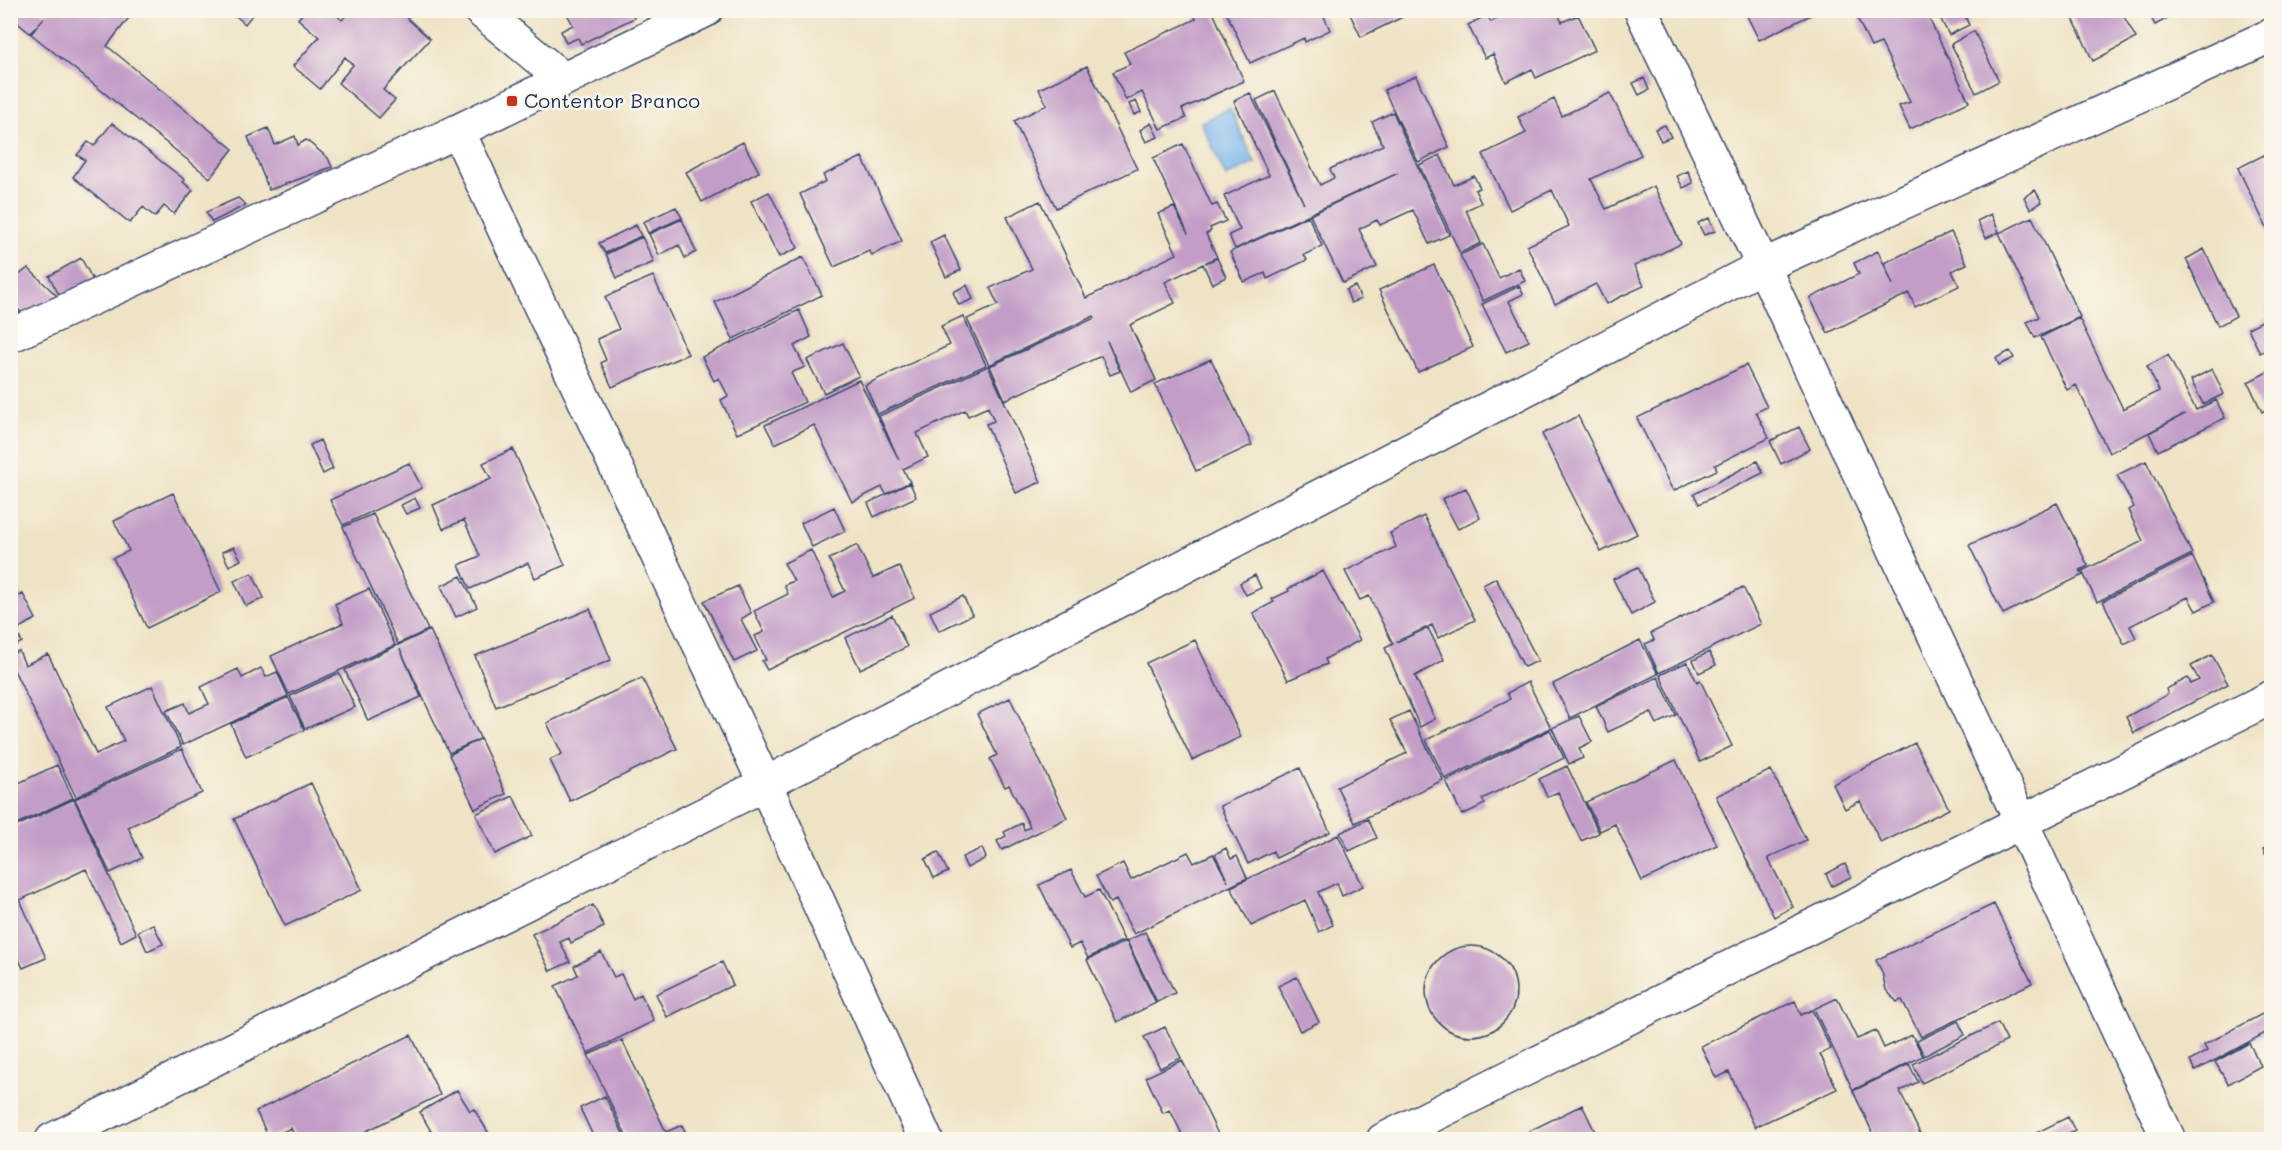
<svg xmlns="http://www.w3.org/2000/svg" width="2282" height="1150" font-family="Mali,sans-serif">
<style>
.water{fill:#7bb7ed;stroke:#4b73a6;stroke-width:1.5}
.building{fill:#c29dc7}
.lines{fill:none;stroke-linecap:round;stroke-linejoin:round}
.minor-casing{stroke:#3b4a6d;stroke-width:36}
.tertiary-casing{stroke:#3b4a6d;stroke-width:36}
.minor{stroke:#fff;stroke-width:33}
.tertiary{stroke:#fff;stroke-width:33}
.poi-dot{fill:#c8321e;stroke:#fbf7ec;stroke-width:2}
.labels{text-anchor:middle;stroke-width:5;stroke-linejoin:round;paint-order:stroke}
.poi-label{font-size:20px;fill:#1b2f5e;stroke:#fbf7ec;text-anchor:start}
</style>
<rect width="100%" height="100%" fill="#fbf7ec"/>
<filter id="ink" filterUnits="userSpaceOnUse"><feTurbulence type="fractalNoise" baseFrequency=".0167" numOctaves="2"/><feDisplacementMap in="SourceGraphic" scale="12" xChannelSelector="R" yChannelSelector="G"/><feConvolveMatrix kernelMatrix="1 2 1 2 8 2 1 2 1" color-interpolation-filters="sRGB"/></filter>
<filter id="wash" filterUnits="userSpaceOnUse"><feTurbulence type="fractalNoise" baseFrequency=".008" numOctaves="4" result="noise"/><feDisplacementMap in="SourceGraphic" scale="24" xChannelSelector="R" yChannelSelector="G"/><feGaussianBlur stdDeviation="1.35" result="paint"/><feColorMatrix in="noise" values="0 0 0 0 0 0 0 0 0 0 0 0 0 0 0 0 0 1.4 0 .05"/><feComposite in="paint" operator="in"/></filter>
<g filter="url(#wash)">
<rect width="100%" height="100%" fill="#efe3c5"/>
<!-- water -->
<path class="water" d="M1230 108 1255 163 1226 177 1201 122Z"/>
<g id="blocks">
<!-- building -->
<path class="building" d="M10 10H40L46 15 50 10H135L107 46 233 149 210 178 31 34 44 18 30 33 10 17Z
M229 10H256L245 24Z
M305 10H331L342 20 351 10H398L430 39 383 90 395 100 379 118 338 83 353 65 345 57 320 89 293 66 319 37 298 19Z
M565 10H630L634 18 581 44 578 38 566 43 561 31 573 25Z
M1192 10H1212L1244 81 1182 109 1186 118 1160 129 1142 92 1126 100 1113 72 1130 64 1124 52 1196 19Z
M1230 10H1321L1330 30 1305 42 1304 38 1250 63 1226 12Z
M1348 10H1410L1411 13 1361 37Z
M1515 10H1556L1562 22 1578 15 1595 50 1536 78 1532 69 1506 82 1493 54 1485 58 1468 25 1487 15 1491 22Z
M1744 10H1821L1759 40Z
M1878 10H1925L1969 102 1910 129 1899 106 1910 102 1881 43 1871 47 1858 20Z
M1936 10H1962L1969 25 1949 35Z
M2069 10H2089L2092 17 2106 10H2120L2136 38 2093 61Z
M2156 10H2166L2170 17 2155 25 2149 14Z
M1974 31 1999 81 1976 93 1951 44Z
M1087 66 1137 169 1056 208 1014 121 1047 105 1039 89Z
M1416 76 1449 147 1418 162 1384 90Z
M1644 78 1649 90 1639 95 1633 83Z
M1275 91 1320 185 1334 178 1330 169 1383 145 1372 122 1393 112 1449 235 1429 244 1413 210 1380 225 1377 220 1359 229 1377 267 1343 283 1310 215 1398 173 1235 249 1229 235 1240 230 1224 196 1269 175 1234 101 1250 93 1304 204 1256 100Z
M1610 93 1641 155 1591 179 1606 209 1654 186 1681 244 1634 266 1644 286 1624 295 1606 304 1596 284 1555 304 1527 246 1569 226 1552 190 1510 210 1483 154 1526 133 1518 117 1554 99 1562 116Z
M1136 101 1141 112 1134 115 1129 104Z
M112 123 185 180 183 182 193 190 174 214 164 206 155 217 143 207 130 223 73 177 85 160 77 155 88 142 94 146Z
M1151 123 1158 137 1146 142 1140 130Z
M1665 125 1671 137 1661 141 1655 129Z
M268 128 275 145 295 136 298 145 306 140 328 158 332 167 269 190 248 137Z
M743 142 759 172 702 202 686 172Z
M1183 144 1212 206 1217 204 1226 221 1210 228 1211 231 1206 234 1217 257 1205 263 1217 258 1226 277 1212 284 1203 264 1165 282 1175 303 1130 325 1156 380 1131 392 1107 341 1120 371 1110 375 1101 356 1005 400 990 366 1095 318 1094 316 989 365 967 319 998 305 990 288 1032 269 1007 217 1040 201 1086 298 1177 254 1158 214 1174 207 1188 234 1153 158Z
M2266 154 2271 166V237L2238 168Z
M1440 155 1454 185 1474 176 1480 188 1475 190 1481 203 1466 210 1481 243 1460 253 1419 165Z
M862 157 902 241 872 255 869 251 834 267 800 194 826 181 823 175Z
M1688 171 1693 183 1683 188 1677 176Z
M2035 190 2042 202 2030 209 2024 197Z
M769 192 798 248 779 257 751 201Z
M238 198 246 205 212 222 206 212Z
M676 207 682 218 648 233 643 222Z
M1991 214 1999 232 1986 238 1977 221Z
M1308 216 1322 246 1304 255 1307 260 1267 279 1265 273 1244 282 1230 252Z
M2032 217 2080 317 2035 338 2027 322 2039 317 1999 233Z
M1709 218 1715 231 1704 235 1698 223Z
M682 219 696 252 685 258 679 245 659 255 649 234Z
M636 225 641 236 605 253 599 243Z
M1951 232 1967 264 1952 271 1959 286 1915 307 1909 293 1828 333 1810 298 1859 274 1854 263 1878 251 1893 285 1884 263Z
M944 235 961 270 946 277 930 242Z
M642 237 654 262 617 278 606 254Z
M1483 244 1499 278 1519 268 1525 281 1483 301 1460 255Z
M2204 249 2236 316 2218 326 2186 259Z
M803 257 822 295 733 339 715 302Z
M81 258 95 284 63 302 49 276Z
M1434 265 1473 347 1418 372 1379 290Z
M28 268 57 296 22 313 10 302V282Z
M653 276 688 354 612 387 601 363 606 360 597 339 619 329 605 297Z
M967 285 973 299 959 305 953 292Z
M1355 286 1361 299 1351 303 1346 290Z
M1519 286 1523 294 1509 301 1529 341 1506 352 1482 304Z
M2271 307V362L2266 350 2260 353 2248 328 2270 317 2266 310Z
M799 310 811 337 794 346 805 367 791 373 805 402 737 434 721 400 728 396 719 378 714 381 702 357Z
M963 316 986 365 878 414 865 385 950 345 941 326Z
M2079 318 2123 409 2159 391 2147 366 2168 355 2196 410 2216 400 2225 418 2158 451 2149 433 2185 414 2109 453 2076 385 2067 390 2041 337Z
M843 343 859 376 824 393 807 360Z
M2010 351 2014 358 1999 365 1996 358Z
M1211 359 1252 445 1196 471 1155 384Z
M1746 365 1767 407 1756 412 1769 438 1715 465 1717 470 1673 491 1637 418Z
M988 366 1041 482 1016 493 986 424 994 421 988 407 968 416 965 410 917 433 928 457 903 469 910 482 886 494 882 487 852 502 814 425 775 444 765 425 859 380 899 460 879 416Z
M2212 369 2224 394 2203 404 2191 380Z
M2271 370V407L2262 412 2248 382Z
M1578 416 1637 534 1601 552 1542 434Z
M1799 427 1810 449 1781 464 1770 441Z
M320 440 333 469 323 474 310 445Z
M513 449 565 565 535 578 528 563 470 589 459 565 480 556 464 520 443 529 433 505 491 479 483 463Z
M1757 461 1763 473 1699 504 1694 494Z
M2146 461 2192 554 2097 602 2082 571 2143 541 2128 510 2134 507 2117 475Z
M409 463 422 488 343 525 330 500Z
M910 483 916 497 874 517 868 503Z
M1466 488 1480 518 1458 529 1442 499Z
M173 493 221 592 147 628 113 558 129 551 114 521Z
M415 498 420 508 406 514 401 505Z
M2057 503 2088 566 2080 570 2083 575 2003 614 1969 545Z
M834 507 845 531 812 547 801 523Z
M373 514 428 630 398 644 343 527Z
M1424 516 1475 620 1438 638 1432 625 1396 642 1428 628 1444 660 1415 676 1435 719 1420 727 1385 648 1393 644 1369 596 1360 600 1345 571 1396 547 1390 533Z
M857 545 873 578 899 566 915 598 767 670 762 661 766 660 755 636 764 632 754 611 788 594 784 585 794 581 784 563 811 550 833 597 845 591 829 559Z
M234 547 241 560 229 566 222 552Z
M2192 556 2214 602 2196 611 2188 597 2130 626 2136 638 2124 644 2103 601Z
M1638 567 1655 602 1631 615 1613 579Z
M1323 571 1360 640 1325 659 1327 664 1288 680 1253 613 1274 602 1272 599 1289 591 1288 589Z
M252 573 264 598 246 606 234 581Z
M1255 575 1261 588 1246 595 1240 583Z
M461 576 477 607 456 617 441 586Z
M1496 578 1538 661 1524 667 1483 585Z
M738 586 751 613 741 619 757 651 734 662 704 601Z
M1743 587 1761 624 1659 673 1645 644 1654 640 1651 633Z
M369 589 395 645 289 694 271 656 343 623 335 604Z
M23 594 36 619 15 630 22 642 10 649V600Z
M963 596 972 615 939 631 930 612Z
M590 609 611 660 496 707 475 656Z
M892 615 907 647 860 669 845 638Z
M430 630 506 794 475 809 449 755 480 739 449 753 400 649 421 697 368 721 345 670Z
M1195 640 1241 737 1192 760 1146 663Z
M1640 640 1658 674 1570 718 1553 684Z
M19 651 25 665 48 654 96 754 124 741 108 707 152 686 181 747 76 797 10 662V654Z
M1709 652 1716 665 1699 673 1693 660Z
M2212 655 2228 684 2134 733 2126 717 2168 694 2166 689 2188 678 2191 684 2199 680 2191 666Z
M1687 662 1697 682 1700 680 1732 746 1700 762 1660 675Z
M261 668 266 677 277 672 288 696 183 745 166 711 185 703 189 713 209 704 201 687 238 669 242 678Z
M339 673 355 707 305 729 290 696Z
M1658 677 1676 715 1657 724 1651 712 1608 732 1596 706Z
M642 678 677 749 570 801 550 760 562 754 547 723Z
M1528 682 1551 728 1445 779 1426 740 1510 699 1507 693Z
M288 697 304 730 246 757 231 724Z
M1010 698 1067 818 1002 850 997 841 1006 836 1004 832 1022 823 1024 830 1030 827 1009 785 1005 787 990 759 997 755 977 714Z
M1409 711 1443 780 1355 823 1337 787 1407 753 1390 720Z
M1579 716 1592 742 1579 748 1583 758 1569 764 1552 728Z
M1550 730 1564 758 1482 799 1485 804 1462 815 1446 781Z
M1915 743 1949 809 1881 843 1860 801 1845 809 1833 784Z
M182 749 202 793 128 827 142 858 110 873 75 799Z
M1676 760 1717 845 1642 881 1615 824 1600 831 1586 802Z
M57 765 73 798 10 827V787Z
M1567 766 1599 833 1581 841 1558 792 1547 797 1539 779Z
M1300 768 1330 832 1276 858 1273 851 1248 864 1220 806Z
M1771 770 1806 840 1768 858 1793 907 1774 917 1716 796Z
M311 783 362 890 285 926 234 819Z
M513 796 532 836 495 854 476 814Z
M74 799 136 934 121 942 86 869 20 900 46 958 23 968 10 941V829Z
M1368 819 1377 838 1349 851 1340 833Z
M1338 835 1363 886 1342 896 1337 883 1318 892 1333 925 1319 932 1305 900 1251 926 1231 887Z
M2271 845V866L2263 849Z
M982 848 986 858 967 868 962 857Z
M1226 848 1231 859 1237 856 1247 878 1134 934 1116 900 1110 903 1096 876 1123 863 1131 880 1188 852 1194 863 1213 854 1228 882 1215 854Z
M938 852 948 872 934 878 925 859Z
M1845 864 1851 877 1832 886 1826 874Z
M1071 870 1085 897 1099 890 1124 940 1088 958 1080 943 1070 948 1039 885Z
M1994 904 2032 983 1921 1037 1902 1000 1897 1002 1886 990 1882 972 1876 960Z
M593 905 604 927 571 943 569 938 560 942 570 962 550 971 532 934Z
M153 924 163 944 147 951 138 931Z
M1145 932 1175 993 1157 1002 1127 941Z
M1126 941 1156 1003 1117 1022 1087 960Z
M1426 991a45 45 0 1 1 90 0a45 45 0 1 1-90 0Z
M601 952 614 977 621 974 633 999 641 994 654 1021 588 1053 555 986 578 975 574 966Z
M722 962 733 985 667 1017 656 994Z
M1297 977 1319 1022 1300 1031 1278 986Z
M1837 998 1857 1039 1876 1031 1884 1048 1912 1035 1923 1056 1853 1090 1814 1009Z
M1795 1001 1801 1015 1812 1010 1831 1049 1820 1054 1837 1089 1755 1127 1729 1072 1716 1078 1701 1046Z
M2264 1013 2271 1030 2195 1071 2190 1061 2207 1051 2204 1045Z
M1958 1021 1965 1035 1924 1056 1917 1041Z
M1998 1023 2007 1041 1922 1083 1913 1064Z
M1165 1027 1181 1058 1160 1068 1144 1037Z
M411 1035 440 1095 348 1140H296L291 1128 269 1138 256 1111Z
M622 1040 666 1132 682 1125 689 1140H628L588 1055Z
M2249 1043 2261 1066 2228 1084 2215 1062Z
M1182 1060 1221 1140H1185L1170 1110 1163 1113 1146 1077Z
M1909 1064 1918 1082 1900 1091 1923 1140H1876L1853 1091Z
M457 1090 470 1111 474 1109 491 1137 488 1140H436L420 1112Z
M605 1096 626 1140H595L580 1108Z
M1582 1105 1599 1140H1511Z
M2068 1117 2075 1131 2057 1140H2022Z"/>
</g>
</g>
<g filter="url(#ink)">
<use href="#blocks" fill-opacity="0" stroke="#3b4a6d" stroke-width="1.5"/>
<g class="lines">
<!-- minor casing -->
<g class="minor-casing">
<path id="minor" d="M480 10 563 79
M1641 10 1763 266 2169 1140
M458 131 765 784 926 1140
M52 1140 765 784 1763 266 2272 35
M1383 1140 2272 697"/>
</g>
<!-- tertiary casing -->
<g class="tertiary-casing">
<path id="tertiary" d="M10 336 458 131 706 10"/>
</g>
<!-- minor -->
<use href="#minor" class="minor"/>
<!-- tertiary -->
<use href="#tertiary" class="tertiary"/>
</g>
</g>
<!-- markers -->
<rect class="poi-dot" x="506" y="95" width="12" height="12" rx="3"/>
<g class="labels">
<!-- poi labels -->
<g class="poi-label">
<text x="524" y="108">Contentor Branco</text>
</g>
</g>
<!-- margin -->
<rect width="2282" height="1150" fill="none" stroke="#fbf7ec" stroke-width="36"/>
</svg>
